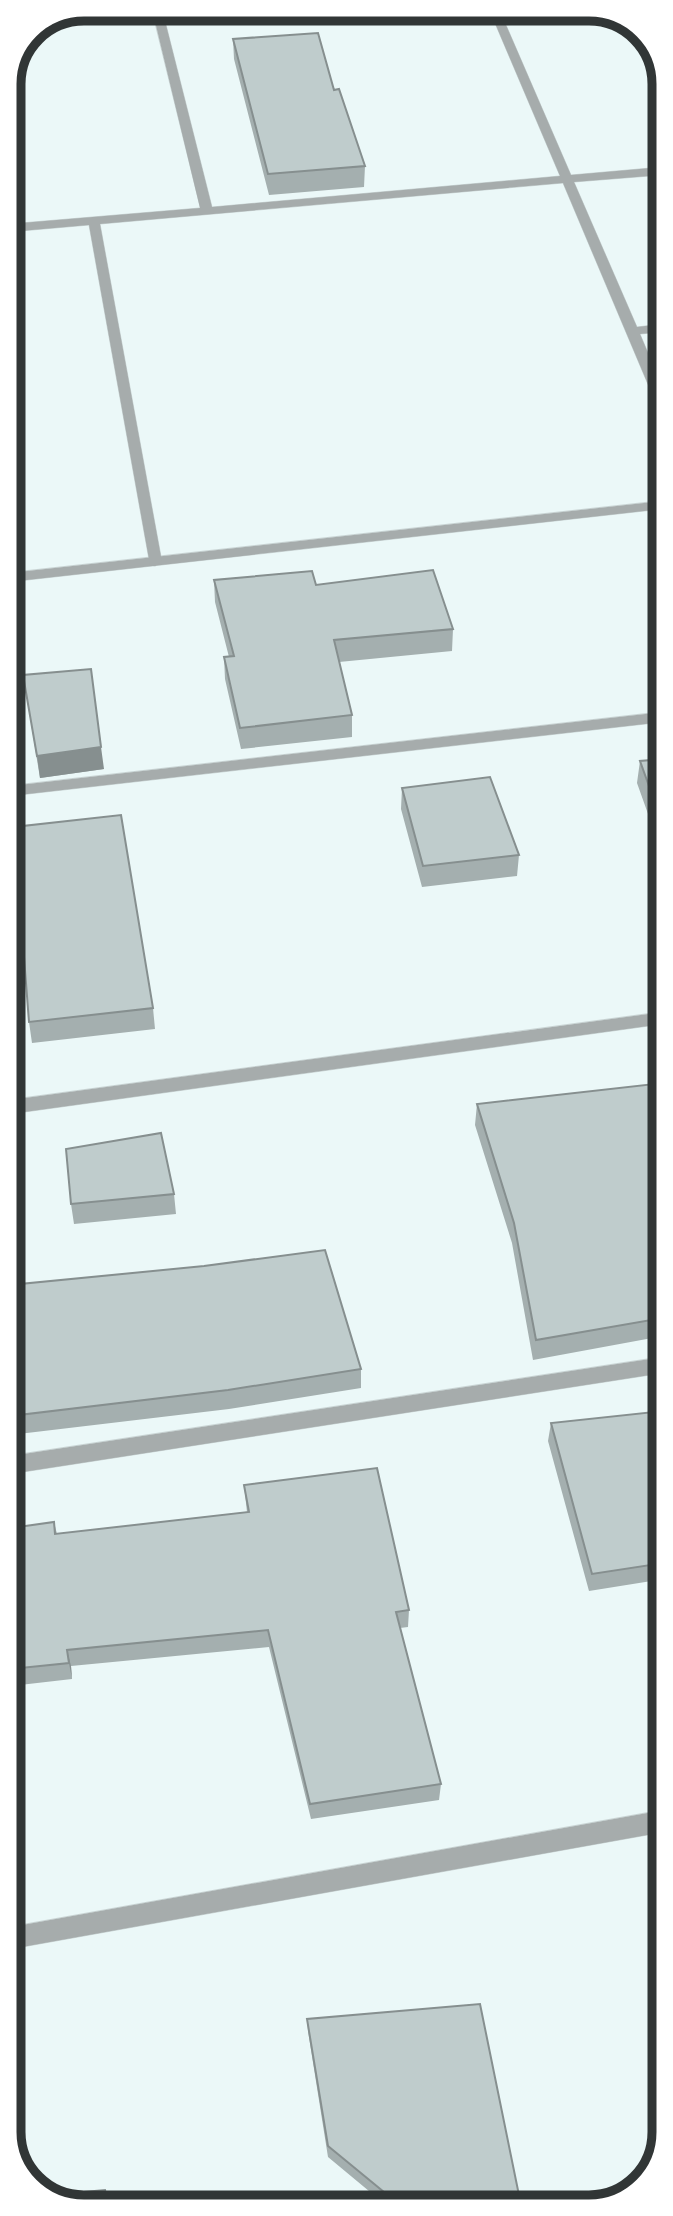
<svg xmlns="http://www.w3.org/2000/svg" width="673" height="2216" font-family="'Fira Sans',sans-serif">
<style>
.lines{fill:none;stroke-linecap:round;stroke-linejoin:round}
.lane-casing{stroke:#cad5d5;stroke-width:1}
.street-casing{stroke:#cad5d5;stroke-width:1}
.lane{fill:#a6acac;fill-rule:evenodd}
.street{fill:#a6acac;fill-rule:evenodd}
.wall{fill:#a4afaf}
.shaded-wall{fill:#868f8f}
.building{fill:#bfcccc;stroke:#868f8f;stroke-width:2}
.rim{fill:none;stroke:#313636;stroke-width:9}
</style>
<rect width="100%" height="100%" fill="#ebf8f8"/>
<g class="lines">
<!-- lane casing -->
<g class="lane-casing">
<path id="lane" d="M662 501V509L9 582V573Z
M663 1357V1373L10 1474V1456Z"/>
</g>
<!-- street casing -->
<g class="street-casing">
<path id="street" d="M152 9H162L212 207 560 176 489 9H499L503 18 598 10 608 15 506 25 571 175 662 167V175L574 182 637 327 662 324V332L640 334 662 386V405L655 401 563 183 100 224 162 562 155 566 150 565 89 225 9 232V224L200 208Z
M663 712V722L10 796V786Z
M663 1012V1024L10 1114V1100Z
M664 1810V1832L11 1949V1927Z"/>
</g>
<!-- lane -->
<use href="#lane" class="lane"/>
<!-- street -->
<use href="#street" class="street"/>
</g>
<!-- wall -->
<path class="wall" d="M233 39 334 90 365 166 364 187 269 195 234 59Z
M9 129 19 179 21 200 9 201Z
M214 580 316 585 453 629 452 651 339 662 352 715V737L241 749 225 679 224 657H229L215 602Z
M23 675 104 769 40 778Z
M663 759V856L637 783 640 761Z
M402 788 519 855 517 876 422 887 401 809Z
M153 1008 155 1029 32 1043 29 1022Z
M663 1083V1336L533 1360 512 1243 475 1125 477 1104Z
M174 1194 176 1214 74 1224 71 1204Z
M10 1285 361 1369V1388L229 1409 10 1435Z
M663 1411 664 1579 589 1591 548 1441 551 1423Z
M244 1485 409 1610 408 1627 400 1628 441 1784 439 1800 311 1819 269 1647 71 1666 72 1679 11 1686V1528L54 1522 57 1534 247 1512Z
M307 2019 521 2205 387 2206 328 2157 308 2031Z"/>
<!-- shaded-wall -->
<path class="shaded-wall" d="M101 747 104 769 40 778 37 756Z
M67 1650 71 1666 72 1679 69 1663Z"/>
<!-- building -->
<path class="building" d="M318 33 334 90 339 89 365 166 268 174 233 39Z
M9 129 19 179 9 180Z
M433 570 453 629 334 640 352 715 240 728 224 657 234 656 214 580 312 571 316 585Z
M91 669 101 747 37 756 23 675Z
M663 759V825L640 761Z
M490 777 519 855 423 866 402 788Z
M121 815 153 1008 29 1022 14 827Z
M663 1083V1318L536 1340 514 1223 477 1104Z
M161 1133 174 1194 71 1204 66 1149Z
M325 1250 361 1369 228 1390 10 1416V1285L204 1266Z
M663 1411 664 1563 592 1574 551 1423Z
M377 1468 409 1610 396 1612 441 1784 310 1804 268 1630 67 1650 69 1663 11 1669V1528L54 1522 55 1534 249 1512 244 1485Z
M480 2004 521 2205 401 2206 328 2146 307 2019Z
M105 2190 108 2207H79L49 2195Z"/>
<!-- crop -->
<path d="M0 0H673V2216H0ZM84 21H589A63 63 0 0 1 652 84V2132A63 63 0 0 1 589 2195H84A63 63 0 0 1 21 2132V84A63 63 0 0 1 84 21Z" fill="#fff" fill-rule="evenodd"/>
<path class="rim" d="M84 21H589A63 63 0 0 1 652 84V2132A63 63 0 0 1 589 2195H84A63 63 0 0 1 21 2132V84A63 63 0 0 1 84 21Z"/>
</svg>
